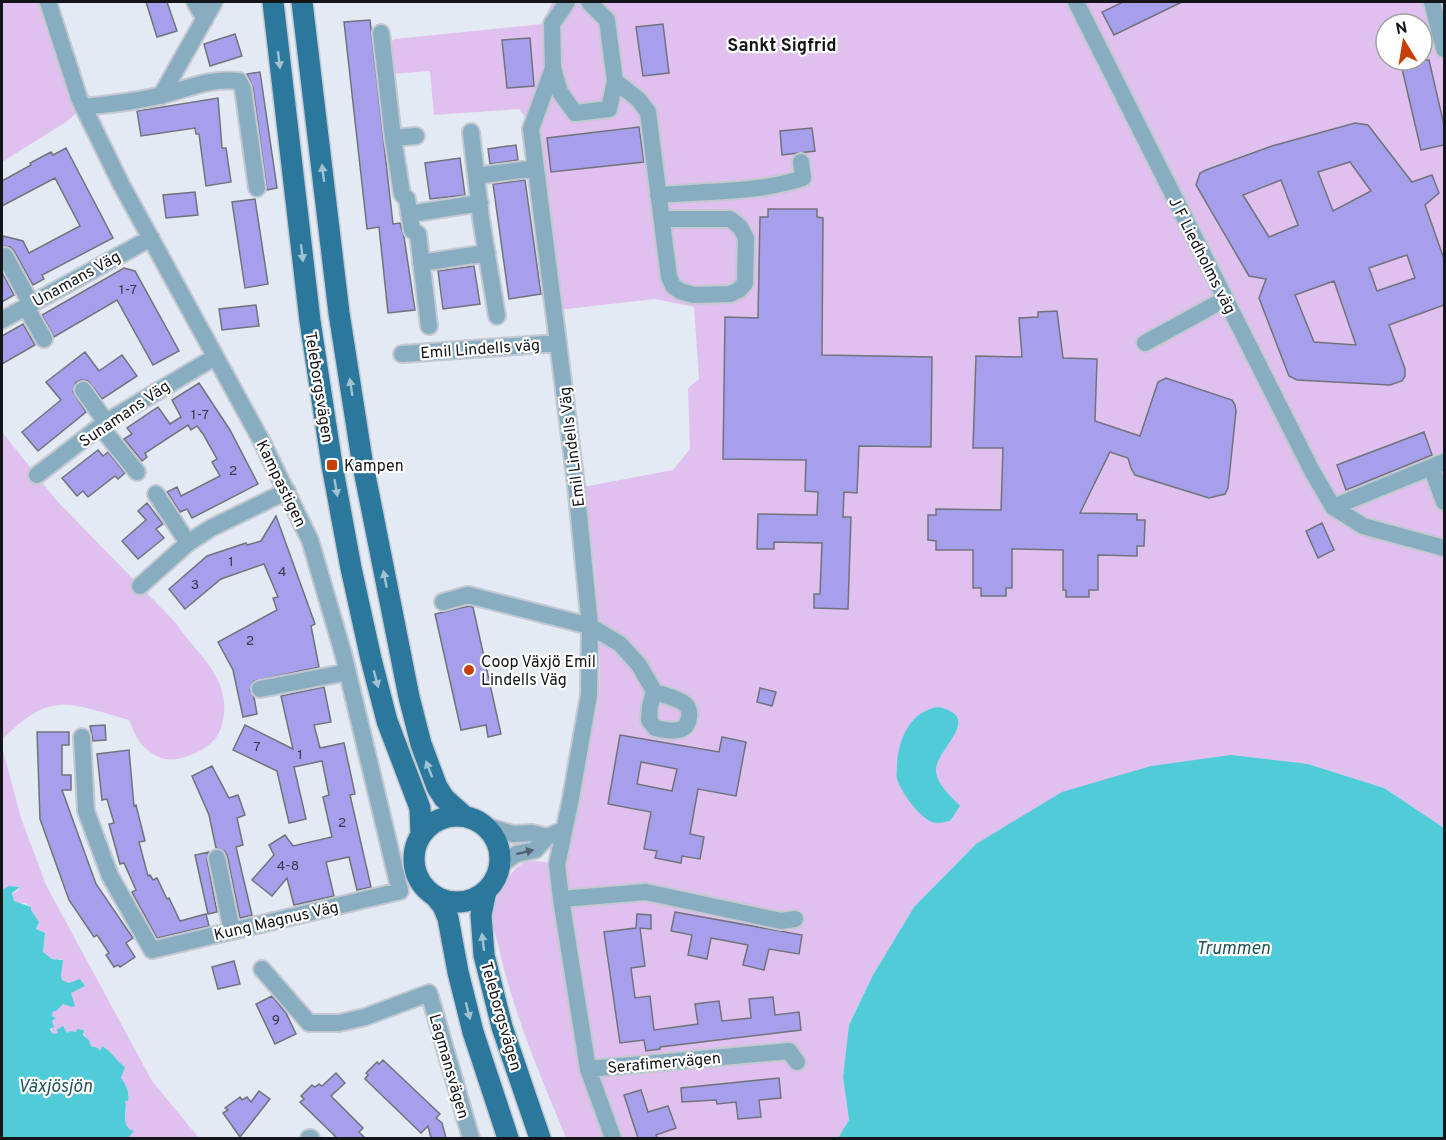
<svg xmlns="http://www.w3.org/2000/svg" width="1446" height="1140" font-family="Overpass,sans-serif">
<style>
.green{fill:#e0c0ee;fill-rule:evenodd}
.water{fill:#50ccd9}
.building{fill:#a69feb;stroke:#72727c;stroke-width:1.5;fill-rule:evenodd}
.lines{fill:none;stroke-linecap:round;stroke-linejoin:round}
.minor-casing{stroke:#c3c8d1;stroke-width:20}
.major-casing{stroke:#c3c8d1;stroke-width:24}
.minor{stroke:#88adc1;stroke-width:16}
.major{stroke:#2b789c;stroke-width:21}
.oneway{fill:#a0c2d2}
.oneway2{fill:#4e616d}
.poi-dot{fill:#c64006;stroke:#fff;stroke-width:2}
.labels{text-anchor:middle;stroke-width:4.5;stroke-linejoin:round;paint-order:stroke}
.number-label{font-size:14px;fill:#38384e}
.street-label{font-size:16px;fill:#131519;stroke:#fff}
.poi-label{font-size:16px;fill:#131519;stroke:#fff;text-anchor:start}
.neighbourhood-label{font-size:18px;font-weight:bold;fill:#131519;stroke:#fff}
.water-label{font-size:18px;font-style:italic;fill:#1f5359;stroke:#fff}
</style>
<rect width="100%" height="100%" fill="#e4eaf4"/>
<!-- green -->
<path class="green" d="M2 2H48L83 107 66 122 2 162Z
M552 2H1444V828L1384 788 1308 764 976 844 914 907 873 975 849 1025 843 1077 849 1120 838 1138H566C541 1077 513 1013 499 948 497 939 492 926 492 917 494 899 506 876 520 865 531 857 553 864 565 864L580 797 599 696 600 658 595 570 583 487 673 470 690 449 688 388 699 379 694 307 655 299 558 310 535 129 519 109 434 115 430 71 391 74 387 43 395 39 542 24ZM1386 24H1422V60H1386Z
M2 432 57 501 176 623C191 647 217 666 223 695 226 709 224 728 215 739 205 751 180 762 165 759 158 758 150 752 145 748 137 741 133 729 129 720 68 703 51 690 2 740Z
M2 747 21 818 46 885 152 1081 199 1138H128L132 1130 127 1129 124 1122 126 1114 125 1101 129 1097 127 1089 121 1078 125 1067C116 1061 113 1052 102 1046L99 1052 98 1048 91 1046 81 1029 76 1032 70 1031 68 1033 56 1031 58 1032 56 1035 52 1033V1021L56 1018 52 1016 53 1011 63 1004 73 1001 70 993 83 987 73 982 69 983 62 980 61 975 62 959H52L43 952 45 933 36 929 39 923 31 910V907L25 903H17L13 899V893L18 891 19 886 2 890Z"/>
<!-- water -->
<path class="water" d="M939 707C985 718 934 750 936 771 937 785 951 796 960 806L950 821C944 822 938 824 932 822 919 817 901 792 897 779 896 775 897 770 897 765 898 739 911 710 939 707Z
M1231 755 1308 764 1384 788 1444 828V1138H838L849 1120 843 1077 849 1025 873 975 914 907 976 844 1062 792 1151 766Z
M9 886 20 887 12 893 14 901 31 907V910L39 922 36 929 45 933 43 952 52 959 63 960 61 975 62 980 69 983 80 979 85 986 71 993 75 1006 72 1007 63 1004 56 1011H53L52 1016 56 1018 52 1021 54 1027 50 1029 52 1033 56 1034 58 1032 56 1030 63 1026 67 1033 70 1031 76 1032 77 1029 84 1030 83 1035 89 1040 91 1046 98 1048 100 1051 102 1046C113 1052 116 1061 125 1067L121 1078C126 1084 130 1094 128 1101H125C128 1112 119 1126 134 1131L128 1138H2V890Z"/>
<!-- building -->
<path class="building" d="M146 2H167L177 31 157 37Z
M1123 2H1182L1114 35 1102 12Z
M370 20 393 224 400 223 404 237 415 310 388 313 379 227 367 229 344 22Z
M663 24 669 73 643 76 636 27Z
M235 34 242 56 210 66 204 44Z
M530 38 534 86 507 88 502 40Z
M1400 60H1429L1444 125V145L1421 150Z
M260 72 277 188 267 190 253 88 247 74Z
M218 98 222 148H226L231 182 206 186 199 134H196L195 128 141 136 137 111Z
M1355 123 1368 125 1412 182 1432 175 1439 193 1425 205 1444 259V305L1389 325 1405 369V376L1402 381 1390 385 1297 380 1289 376 1259 298 1266 279 1249 276 1196 185 1200 173 1206 170 1272 146ZM1350 162 1371 191 1333 211 1318 172ZM1281 180 1298 225 1269 237 1243 195ZM1407 255 1415 278 1377 291 1369 268ZM1334 281 1356 345 1314 342 1295 295Z
M639 127 644 162 551 172 547 138Z
M812 128 815 151 782 155 780 131Z
M516 145 518 160 490 164 488 149Z
M66 148 113 238 42 275 44 279 33 285 14 251 10 247 2 246 3 236 23 241 29 253 80 226 55 178 2 206V181L31 165 30 163 51 152 53 155Z
M460 158 465 195 430 199 425 163Z
M525 180 541 294 509 299 493 184Z
M195 192 198 215 166 218 163 195Z
M255 199 268 284 245 288 232 202Z
M768 209H817V217L823 218 822 355 932 357 931 447 859 446 857 493 844 492 843 517H851L848 609 814 608V594H820L822 543 774 542V549H757L758 514 817 515 818 492 805 491 806 460 723 459 725 317 758 318 760 217H768Z
M474 266 480 304 443 309 438 271Z
M124 268 135 271 179 351 153 365 117 300 54 337 42 315Z
M2 272 14 295 2 302Z
M256 305 259 326 222 330 219 309Z
M1057 311 1063 358 1097 359 1095 421 1140 436 1158 382 1166 378 1232 400 1235 405 1236 411 1228 488 1225 494 1209 498 1135 475 1131 468 1128 458 1110 452 1080 513 1137 514V520H1145L1144 546H1137V556L1098 555V590H1089V597H1066V590H1063V550L1012 549V588H1006V596H981V588H973V550H936V541L928 540V515H936V509L1001 510 1003 448H973L976 356 1022 357 1019 318 1038 317V312Z
M23 324 35 345 2 364V336Z
M85 352 99 371 122 355 137 376 102 399 88 381 81 380 76 382 73 392 86 412 38 451 22 432 61 400 46 382Z
M199 383 230 430 258 484 192 518 187 509 180 512 167 492 177 487 181 496 220 476 212 462 217 459 203 434 197 426 191 430 188 425 145 453 147 457 142 461 124 439 132 434 127 428 158 407 170 424 181 417 172 400Z
M1424 432 1432 455 1346 490 1337 465Z
M98 450 103 456 108 452 125 473 118 479 115 476 88 497 83 491 77 496 62 478Z
M147 503 163 524 156 529 164 538 138 559 122 541 146 520 138 511Z
M276 516 315 624 311 626 319 667 254 681 250 690 254 697 257 714 243 717 233 670 218 642 277 610 273 598 278 597 264 564 221 579 185 609 169 589 207 556 246 543 247 545 261 541Z
M1322 523 1334 550 1318 558 1306 531Z
M469 606 473 607 501 734 488 737 486 725 461 730 435 614Z
M324 687 331 722 314 725 320 748 344 743 355 794 350 795 371 887 357 890 349 857 326 862 334 896 294 905 287 878 272 896 252 880 274 855 269 845 285 835 293 846 332 837 323 797 329 795 322 761 294 767 306 819 289 823 277 771 233 750 245 725 293 749 281 696Z
M760 688 776 692 772 706 757 702Z
M105 725 106 740 93 741 90 726Z
M37 732H69V745H62V775H71V790H62L96 884 133 938 126 943 135 957 120 967 118 965 114 967 106 955 109 953 97 935 94 937 69 900 40 819Z
M620 735 719 752 722 737 746 742 736 796 698 789 690 834 704 837 700 859 682 856 681 863 655 858 657 851 644 849 651 812 608 804ZM641 762 677 769 672 791 637 784Z
M129 750 134 806 136 805 145 841 139 842 148 876 150 875 153 880 157 878 167 899 169 898 180 921 206 914 209 926 157 938 132 892 136 890 124 863 120 864 109 824 114 823 107 799 102 800 97 754Z
M212 766 229 798 238 795 245 815 237 818 243 845 236 847 252 915 240 918 227 855 224 851 216 848 209 815 192 776Z
M209 852 207 860 217 912 208 914 195 855Z
M675 912 802 935 799 954 769 949 764 970 743 965 748 945 711 938 707 959 688 955 692 935 671 931Z
M637 914 651 915V929L640 928 645 966 631 968 635 998 650 996 654 1030 698 1024 695 1004 719 1001 722 1021 751 1018 749 999 773 997 775 1015 799 1012 801 1030 660 1047V1049L646 1051 644 1040 620 1043 604 932 636 928Z
M234 961 240 984 218 989 212 967Z
M272 996 286 1013 296 1034 275 1044 256 1004Z
M383 1060 440 1114 436 1118 442 1123 446 1138H431L428 1126 421 1133 365 1079 368 1075 366 1073 377 1062 379 1064Z
M336 1073 345 1083 331 1096 363 1128 359 1132 365 1138H337L300 1102 304 1099 301 1096 312 1085 315 1087 319 1084 322 1086Z
M779 1078 781 1098 759 1100 761 1117 738 1119 736 1102 717 1104 716 1100 682 1102 681 1088Z
M641 1090 648 1112 668 1106 676 1128 656 1135 657 1138H638L624 1095Z
M259 1091 270 1099 240 1137 223 1113 228 1110 225 1108 240 1097 242 1100 247 1097 251 1102Z"/>
<g class="lines">
<!-- minor casing -->
<g class="minor-casing">
<path id="minor" d="M48 2 79 98 121 184 261 440 310 540 343 653 400 891 152 950 110 876 86 811 82 737
M195 2 205 19
M567 2 552 24 553 68 531 129 576 485 590 626 589 695 571 798 557 865 561 899 646 892 781 921 795 919
M1076 2 1312 471 1333 507 1363 526 1444 548
M1432 2 1444 49
M381 33 393 138 402 194 407 199 412 230 418 234 429 326
M553 68 560 92 575 113 609 109 615 81 607 20 589 2
M615 81 638 99 648 112 669 277 673 286 680 291 694 295 730 294 739 290 745 283 746 238 740 227 730 219H662
M161 96 214 2
M83 107C109 104 137 102 162 95 191 88 208 78 239 81L243 89 257 188
M471 132 481 219 497 316
M393 138 416 136
M476 176 536 168
M658 195C706 191 758 193 803 178L801 162
M409 214 480 203
M5 256 31 304
M421 263 487 253
M26 307 44 339
M2 320 151 238
M1145 343 1225 299
M402 354 558 343
M83 390 106 422
M100 426 137 472
M1431 467 1444 502
M37 475 106 422 215 357
M156 494 188 543
M1333 507 1444 462
M140 586 188 543 211 528 287 491
M443 602 468 595 590 626 620 644 639 665 654 691 650 706 649 720 655 728C668 731 687 735 689 717 690 711 689 708 685 704 677 697 663 696 654 691
M260 689 348 672
M486 826 513 834 532 833 547 837
M217 858 232 931
M500 865 516 854 535 850 547 837 563 830
M561 899 588 1069 789 1051 797 1062
M262 969 309 1023H339L365 1017 429 993 471 1138
M588 1069 613 1138
M309 1138H311"/>
</g>
<!-- major casing -->
<g class="major-casing">
<path id="major" d="M273 2 310 321 332 465 351 568 371 659 387 721 420 808 421 834
M302 2 339 313 362 460 409 697 421 744 437 787 444 798 463 815
M414 859a43 43 0 1 1 86 0a43 43 0 1 1-86 0Z
M486 891 481 915 484 955 502 1027 540 1138
M435 896 443 906 448 918 458 972 473 1032 508 1138"/>
</g>
<!-- minor -->
<use href="#minor" class="minor"/>
<!-- major -->
<use href="#major" class="major"/>
</g>
<!-- one-way arrows -->
<defs><path id="oneway-solid" d="M-6-.8H1V-3.2L6.5 0L1 3.2V.8H-6Z" transform="scale(1.5)"/></defs>
<g class="oneway">
<use href="#oneway-solid" transform="translate(279 60) rotate(83)"/>
<use href="#oneway-solid" transform="translate(323 173) rotate(-97)"/>
<use href="#oneway-solid" transform="translate(302 253) rotate(83)"/>
<use href="#oneway-solid" transform="translate(351 387) rotate(-99)"/>
<use href="#oneway-solid" transform="translate(336 488) rotate(80)"/>
<use href="#oneway-solid" transform="translate(385 579) rotate(-101)"/>
<use href="#oneway-solid" transform="translate(376 679) rotate(75)"/>
<use href="#oneway-solid" transform="translate(429 769) rotate(-111)"/>
<use href="#oneway-solid" transform="translate(483 942) rotate(-97)"/>
<use href="#oneway-solid" transform="translate(468 1011) rotate(76)"/>
</g>
<use class="oneway2" href="#oneway-solid" transform="translate(525 852) rotate(-14)"/>
<!-- markers -->
<g class="poi-dot">
<rect x="326" y="459" width="12" height="12" rx="3"/>
<circle cx="469" cy="670" r="6"/>
</g>
<g class="labels">
<!-- number labels -->
<g class="number-label">
<text x="128" y="294">1-7</text>
<text x="200" y="419">1-7</text>
<text x="233" y="475">2</text>
<text x="231" y="566">1</text>
<text x="282" y="576">4</text>
<text x="195" y="589">3</text>
<text x="250" y="645">2</text>
<text x="257" y="751">7</text>
<text x="300" y="759">1</text>
<text x="342" y="827">2</text>
<text x="288" y="870">4-8</text>
<text x="276" y="1024">9</text>
</g>
<!-- street labels -->
<g class="street-label">
<text transform="translate(1203 255) rotate(63)" y="6">J F Liedholms väg</text>
<text transform="translate(76 278) rotate(-29)" y="6">Unamans Väg</text>
<text transform="translate(480 348) rotate(-4)" y="6">Emil Lindells väg</text>
<text transform="translate(320 387) rotate(81)" y="6">Teleborgsvägen</text>
<text transform="translate(124 413) rotate(-34)" y="6">Sunamans Väg</text>
<text transform="translate(571 447) rotate(-97)" y="6">Emil Lindells Väg</text>
<text transform="translate(282 483) rotate(64)" y="6">Kampastigen</text>
<text transform="translate(276 920) rotate(-13)" y="6">Kung Magnus Väg</text>
<text transform="translate(502 1016) rotate(74)" y="6">Teleborgsvägen</text>
<text transform="translate(664 1062) rotate(-5)" y="6">Serafimervägen</text>
<text transform="translate(450 1066) rotate(74)" y="6">Lagmansvägen</text>
</g>
<!-- poi labels -->
<g class="poi-label">
<text x="344" y="471">Kampen</text>
<text x="481" y="667">Coop Växjö Emil<tspan x="481" dy="18">Lindells Väg</tspan></text>
</g>
<!-- neighbourhood labels -->
<g class="neighbourhood-label">
<text x="782" y="51">Sankt Sigfrid</text>
</g>
<!-- water labels -->
<g class="water-label">
<text x="1233" y="954">Trummen</text>
<text x="55" y="1092">Växjösjön</text>
</g>
</g>
<!-- border -->
<rect width="1446" height="1140" fill="none" stroke="#131519" stroke-width="6"/>
<!-- north arrow -->
<g transform="translate(1404 42) rotate(349)"><circle r="28" fill="#ffffff" stroke="#a1a1a3" stroke-width="1.5"/>
<path d="M0-4.5L10 22L0 15L-10 22Z" fill="#c64006"/>
<text y="-9" font-size="16" font-weight="bold" text-anchor="middle" fill="#131519">N</text>
</g>
</svg>
